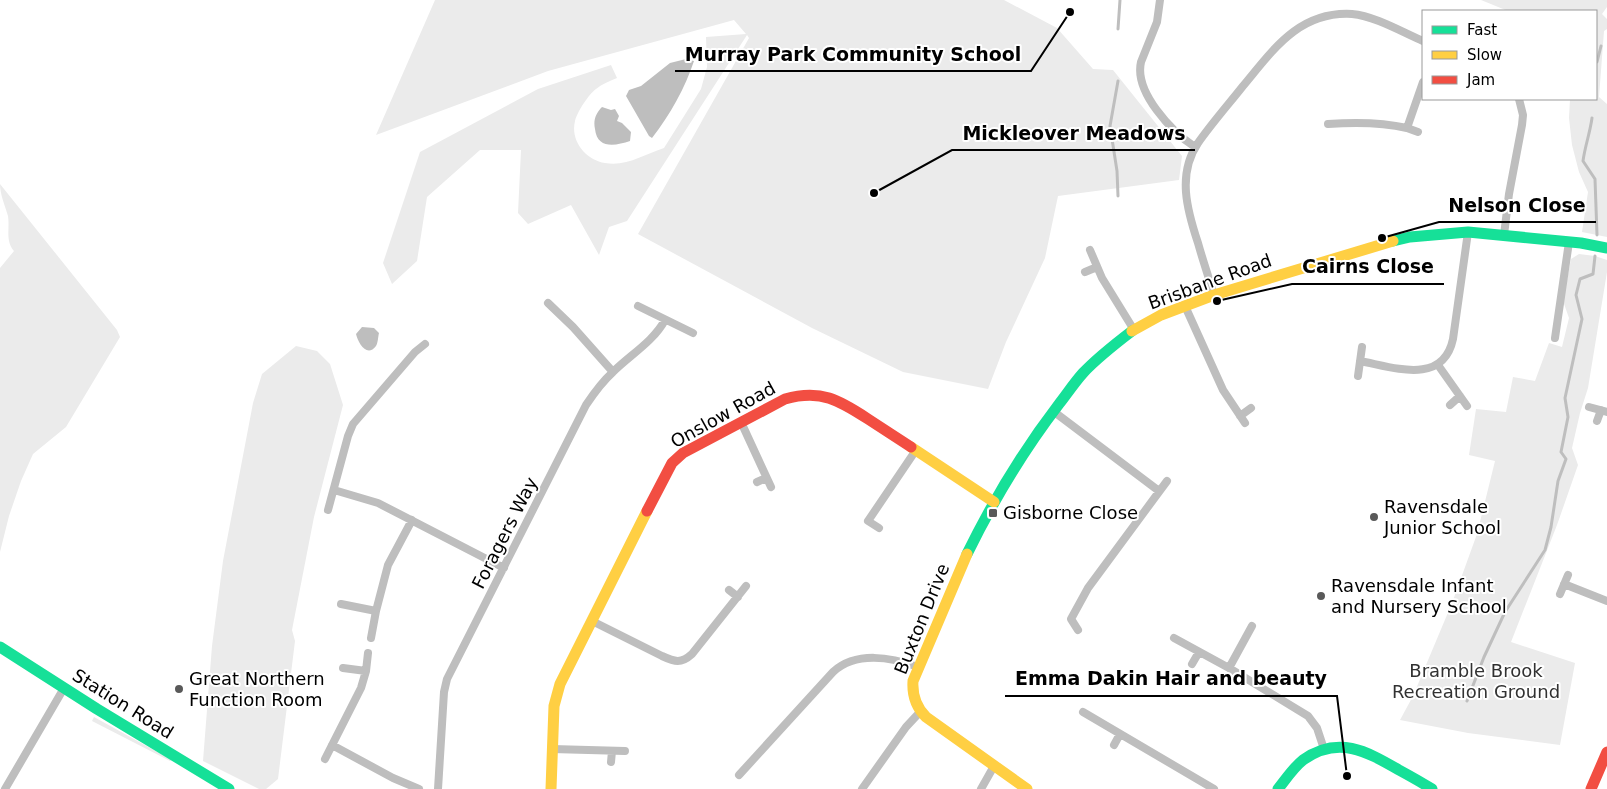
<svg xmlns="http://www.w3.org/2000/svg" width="1607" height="789" font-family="'DejaVu Sans',sans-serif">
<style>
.green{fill:#ebebeb}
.water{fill:#bebebe}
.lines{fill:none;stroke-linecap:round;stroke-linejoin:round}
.stream{stroke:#bebebe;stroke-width:3}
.street{stroke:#bebebe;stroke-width:8}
.fast{stroke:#16e098;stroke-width:11}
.slow{stroke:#ffcf43;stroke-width:11}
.jam{stroke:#f24e42;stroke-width:11}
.poi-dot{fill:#595959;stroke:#fff;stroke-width:2}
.labels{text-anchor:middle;stroke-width:4;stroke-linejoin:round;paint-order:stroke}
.street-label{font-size:18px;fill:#000;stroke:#fff}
.poi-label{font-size:18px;fill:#000;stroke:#fff;text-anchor:start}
.park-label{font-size:18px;fill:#323232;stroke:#fff}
.leader{fill:none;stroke:#000;stroke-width:2}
.callout-dot{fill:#000;stroke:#fff;stroke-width:2}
.callout-label{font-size:19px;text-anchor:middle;font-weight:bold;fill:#000;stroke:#fff;stroke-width:4;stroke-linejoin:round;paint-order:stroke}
</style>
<rect width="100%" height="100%" fill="#fff"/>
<!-- green -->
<path class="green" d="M435 0H1004L1057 28 1093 69 1113 70 1182 156 1179 180 1058 196 1045 258 1006 342 988 389 903 372 812 328 638 234 749 38 747 35 627 221 609 227 599 255 571 205 528 224 518 213 521 150H480L427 197 417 261 392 284 383 263 420 152 538 89 611 65 617 78C610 81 602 84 596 89 589 94 577 112 575 121 570 141 586 160 605 163 626 167 645 154 664 148L701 89 707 67 706 37 746 34 734 20 548 71 376 135Z
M1481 0H1607V7L1602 14 1607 19V29L1604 31 1599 97 1607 104V237L1582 232 1588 192 1579 172 1572 145 1569 118 1570 99H1596V11H1508Z
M0 184 117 330 120 337 66 427 33 454 21 481 9 516 0 552V268L14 251C5 241 10 228 8 216 5 205 0 195 0 184Z
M1579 254 1595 256 1607 260V272L1588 388 1580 413 1572 448 1578 465 1557 525 1511 642 1575 663 1560 745 1468 733 1400 720 1413 696 1452 603 1477 534 1495 461 1469 455 1476 409 1506 412 1513 377 1535 381 1549 343 1562 347 1569 318 1563 301 1571 259Z
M296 346 317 351 330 364 343 405 314 517 292 630 295 641 278 779 266 789H259L203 761 212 646 223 561 253 403 262 374Z
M94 717 172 760 170 761 92 721Z"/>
<!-- water -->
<path class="water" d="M686 59 694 61C685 88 670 115 652 138L649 136 626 96 629 90 641 86 670 63Z
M602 107 611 110 615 109 619 116 617 121 622 123 631 132 630 141C615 146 597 149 595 129 593 120 596 113 602 107Z
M362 327 374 328 379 333C378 337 378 343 376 346 367 358 358 343 356 334Z"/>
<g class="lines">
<!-- stream -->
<path class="stream" d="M1118 29 1120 0
M1597 62 1601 46
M1118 81 1110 126 1117 171 1118 196
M1592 118C1590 133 1585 146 1583 161L1595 179 1597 235
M1467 701 1484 657 1505 612 1545 550 1551 527 1558 481 1566 459 1561 452 1568 417 1565 398 1582 319 1576 295 1580 279 1593 274 1595 256"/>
<!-- street -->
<path class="street" d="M1160 0 1157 22 1141 62C1134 92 1172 132 1195 147
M1328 124C1355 122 1381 122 1407 128L1423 82
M1407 128 1418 132
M1504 235 1509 194 1522 125 1523 115 1519 99
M1090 250 1102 278 1134 330
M1085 272 1097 267
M1214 295C1209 278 1203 261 1198 243 1187 210 1177 174 1198 143 1212 123 1228 105 1243 86 1273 50 1299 11 1352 14 1375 16 1402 32 1423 41
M548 303 573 327 613 372
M638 306 693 333
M1185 306 1223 390 1245 423
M1555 338 1569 242
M1360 361C1393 367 1443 386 1453 339L1468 232
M1438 365 1467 406
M1358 376 1362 347
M1450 405 1460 396
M1589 407 1607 412
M1053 411 1159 491
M1240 416 1251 408
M1597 421 1601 410
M741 422 771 487
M757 482 766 478
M334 490 378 503 504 568
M328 510 348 436 353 424 415 352 425 344
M879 528 868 521 916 450
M1564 584 1607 601
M729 590 738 597
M1560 594 1568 575
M341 604 376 611
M592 621 662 656C675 662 681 664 692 654L746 586
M1078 630 1071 619 1088 588 1167 481
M371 638 376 611 388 565 412 520
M1174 638 1229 668 1308 716 1317 728 1324 749
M1192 664 1199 652
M343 668 366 671
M1229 668 1252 626
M1083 712 1214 789
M332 745 393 778 419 789
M1114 745 1120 734
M552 749 625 751
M325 759 361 688 366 671 368 653
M611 762 612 751
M739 775 833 672C856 651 891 657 918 667
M5 789 64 688
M438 789 444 692 447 679 586 405C594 393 602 382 613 372 630 355 653 342 665 320
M862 789 906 727 920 712
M981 789 994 766"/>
<!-- fast -->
<path class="fast" d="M1393 241 1410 237 1468 232 1581 243 1607 248
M967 554C993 501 1023 451 1059 404 1067 394 1074 383 1083 373 1098 357 1115 344 1132 331
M0 647 97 709 229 789
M1278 789C1286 779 1293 768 1303 760 1338 735 1366 751 1399 770 1410 776 1421 782 1432 789"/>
<!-- slow -->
<path class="slow" d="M1132 331 1161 315 1214 295 1393 241
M911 447 994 502
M967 554 913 681C912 696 916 707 926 717L1027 789
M551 789 554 706 560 684 647 511"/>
<!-- jam -->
<path class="jam" d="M647 511 672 463 683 453 785 399C821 389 839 400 868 419 882 428 897 438 911 447
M1591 789 1607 752"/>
</g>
<!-- markers -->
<g class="poi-dot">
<rect x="988" y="508" width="10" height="10" rx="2.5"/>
<circle cx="1374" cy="517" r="5"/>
<circle cx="1321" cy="596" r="5"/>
<circle cx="179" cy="689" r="5"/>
</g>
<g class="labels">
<!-- street labels -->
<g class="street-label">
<text transform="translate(1210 282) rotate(-20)" y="6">Brisbane Road</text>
<text transform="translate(723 415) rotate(-29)" y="6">Onslow Road</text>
<text transform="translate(505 533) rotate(-63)" y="6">Foragers Way</text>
<text transform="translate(922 619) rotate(-68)" y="6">Buxton Drive</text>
<text transform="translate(123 704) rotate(32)" y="6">Station Road</text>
</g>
<!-- poi labels -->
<g class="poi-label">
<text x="1384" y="513">Ravensdale<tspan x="1384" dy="21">Junior School</tspan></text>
<text x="1003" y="519">Gisborne Close</text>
<text x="1331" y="592">Ravensdale Infant<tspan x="1331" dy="21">and Nursery School</tspan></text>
<text x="189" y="685">Great Northern<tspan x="189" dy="21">Function Room</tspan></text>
</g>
<!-- park labels -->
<g class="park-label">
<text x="1476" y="677">Bramble Brook<tspan x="1476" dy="21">Recreation Ground</tspan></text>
</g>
</g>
<!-- callouts -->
<path class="leader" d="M1070 12L1031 71H675M874 193L952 150H1195M1382 238L1439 222H1596M1217 301L1292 284H1444M1347 776L1337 696H1005"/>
<g class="callout-dot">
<circle cx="1070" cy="12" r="5"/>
<circle cx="874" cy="193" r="5"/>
<circle cx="1382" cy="238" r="5"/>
<circle cx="1217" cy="301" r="5"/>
<circle cx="1347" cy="776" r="5"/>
</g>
<g class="callout-label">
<text x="853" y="61">Murray Park Community School</text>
<text x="1074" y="140">Mickleover Meadows</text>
<text x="1517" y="212">Nelson Close</text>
<text x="1368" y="273">Cairns Close</text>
<text x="1171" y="685">Emma Dakin Hair and beauty</text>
</g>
<!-- legend -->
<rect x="1422" y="10" width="175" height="90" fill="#ffffff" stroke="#999999"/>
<rect x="1432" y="26" width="25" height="8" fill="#16e098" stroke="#999999"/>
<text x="1467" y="35" font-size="15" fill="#000000">Fast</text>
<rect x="1432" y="51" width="25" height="8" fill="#ffcf43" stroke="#999999"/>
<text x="1467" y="60" font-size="15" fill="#000000">Slow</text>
<rect x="1432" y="76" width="25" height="8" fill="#f24e42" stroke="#999999"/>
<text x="1467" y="85" font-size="15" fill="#000000">Jam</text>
</svg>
